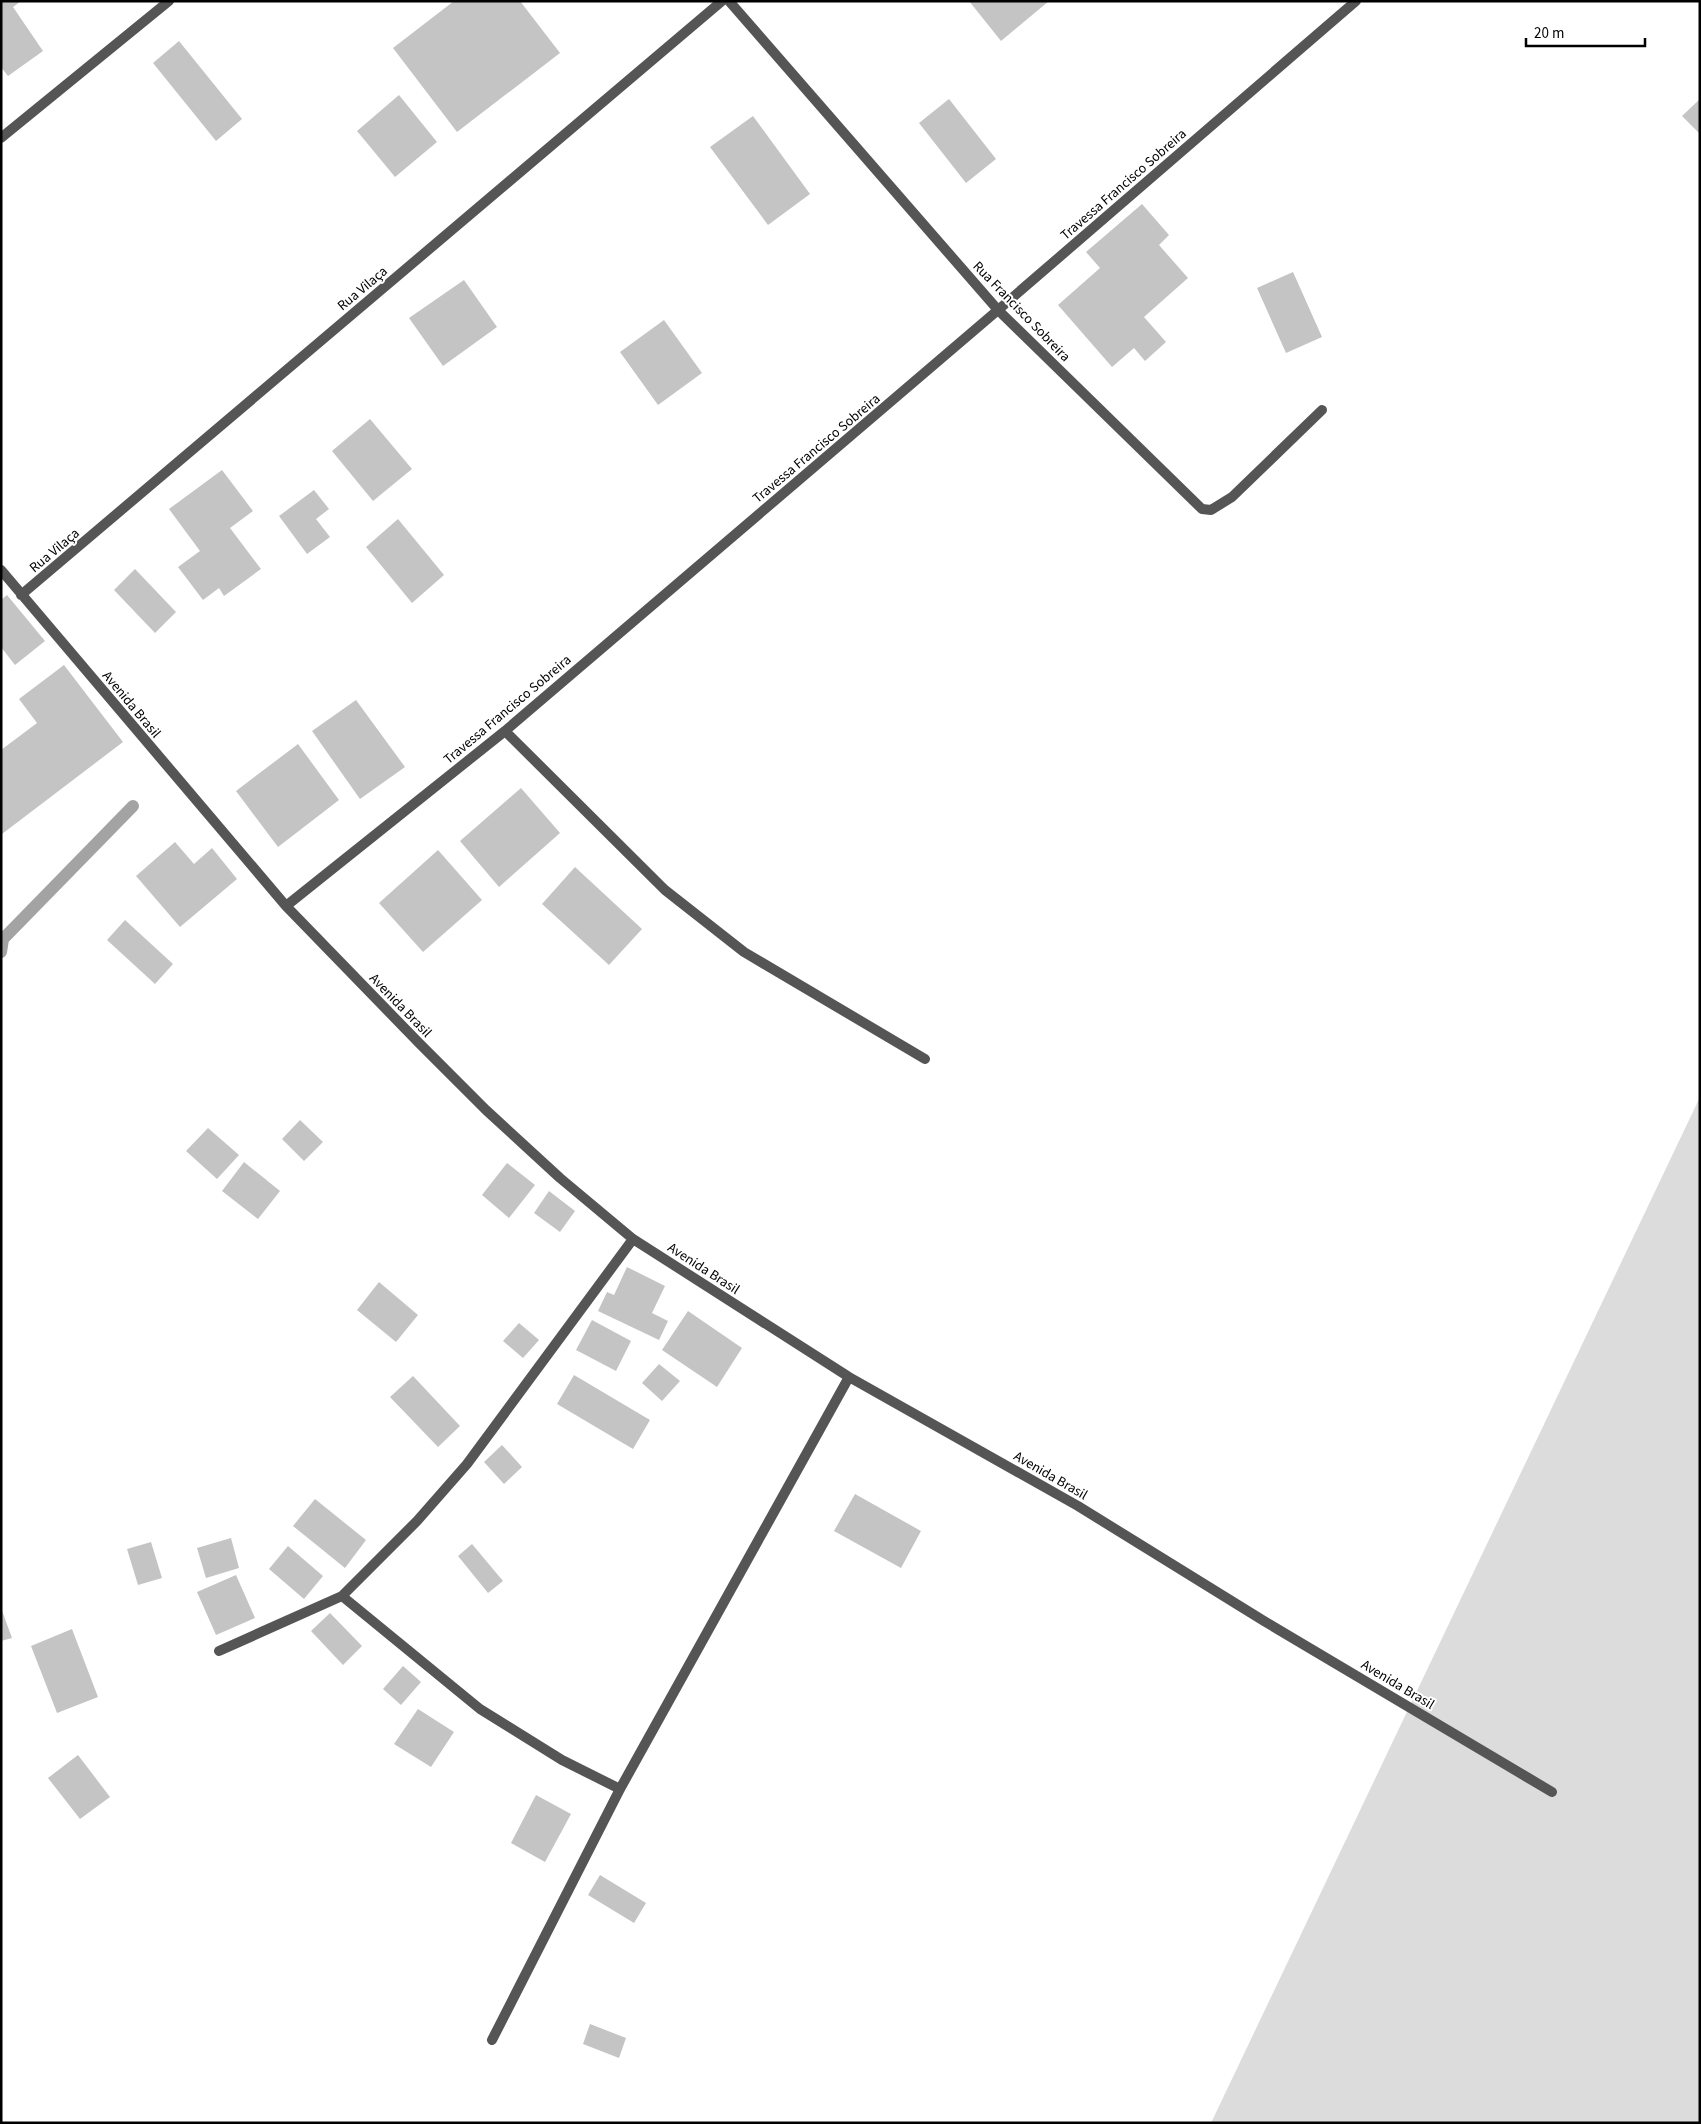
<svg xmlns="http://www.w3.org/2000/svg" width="1701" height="2124" font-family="'Source Sans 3',sans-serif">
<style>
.green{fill:#dcdcdc}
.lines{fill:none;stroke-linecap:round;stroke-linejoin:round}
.stream{stroke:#a3a3a3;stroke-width:12}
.building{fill:#c4c4c4}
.street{stroke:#555;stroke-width:10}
.labels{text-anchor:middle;stroke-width:4;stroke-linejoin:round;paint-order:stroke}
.street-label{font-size:14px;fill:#000;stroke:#fff}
</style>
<rect width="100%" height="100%" fill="#fff"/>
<!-- green -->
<path class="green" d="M1700 1097V2123H1211Z"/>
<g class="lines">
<!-- stream -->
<path class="stream" d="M1 952 3 939 133 806"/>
</g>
<!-- building -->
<path class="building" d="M1 1H21L13 7 43 51 8 76 1 67Z
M454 1H520L560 53 457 132 393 48Z
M969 1H1049L1001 41Z
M179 41 242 119 216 141 153 63Z
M399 95 437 142 395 177 357 131Z
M949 99 996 159 966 183 919 123Z
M1700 99V134L1682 116Z
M753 116 810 194 768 225 710 147Z
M1142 204 1169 235 1159 245 1188 278 1144 317 1166 342 1145 361 1134 348 1112 367 1058 305 1100 268 1086 252Z
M1293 272 1322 337 1286 353 1257 288Z
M464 280 497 327 443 366 409 318Z
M664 320 702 373 658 405 620 352Z
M370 419 412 469 373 501 332 451Z
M222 470 253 511 230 528 261 569 224 596 219 588 203 600 178 567 200 551 169 509Z
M314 490 329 509 316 519 330 537 307 554 279 516Z
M398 519 444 575 412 603 366 547Z
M135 569 176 612 155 633 114 590Z
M7 595 45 641 15 665 1 647V600Z
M64 665 123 742 2 834 1 750 37 723 19 699Z
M356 700 405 767 360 799 312 731Z
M298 744 339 800 278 847 236 791Z
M521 788 560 833 499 887 460 841Z
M175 842 194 864 212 848 237 879 180 927 136 876Z
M438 850 482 900 423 952 379 903Z
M575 867 642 929 609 965 542 904Z
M125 920 173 964 155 984 107 940Z
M300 1120 323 1142 304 1161 282 1139Z
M208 1128 239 1155 217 1179 186 1151Z
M244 1162 280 1191 258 1219 222 1191Z
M507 1163 535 1185 509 1218 482 1195Z
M549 1191 575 1211 560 1232 534 1213Z
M627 1267 665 1286 652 1313 668 1321 659 1340 598 1311 607 1292 614 1295Z
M379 1282 418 1315 396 1342 357 1310Z
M688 1311 742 1348 717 1387 662 1350Z
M592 1320 631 1341 616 1371 576 1350Z
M519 1323 539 1340 523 1358 503 1341Z
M659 1364 680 1381 662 1401 642 1383Z
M574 1375 650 1420 633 1449 557 1404Z
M413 1376 460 1426 438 1447 390 1397Z
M502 1445 522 1467 504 1484 484 1462Z
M855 1494 921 1531 901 1568 834 1531Z
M315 1499 366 1540 345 1568 293 1526Z
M231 1538 239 1568 206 1578 197 1548Z
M151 1542 162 1578 138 1585 127 1549Z
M472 1544 503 1581 488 1593 458 1556Z
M288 1546 323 1576 304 1599 269 1569Z
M236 1575 255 1618 216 1635 197 1592Z
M1 1608 12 1638 1 1641Z
M330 1613 362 1646 343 1665 311 1631Z
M72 1629 98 1697 57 1713 31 1646Z
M403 1666 421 1682 401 1705 383 1689Z
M418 1709 454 1732 431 1767 394 1744Z
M78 1755 110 1797 80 1819 48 1778Z
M536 1795 571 1814 545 1862 511 1843Z
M600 1875 646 1903 634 1923 588 1895Z
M590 2024 626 2038 619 2058 583 2044Z"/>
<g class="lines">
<!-- street -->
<path class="street" d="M729 1 998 310 1202 509 1211 510 1232 497 1322 410
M1 138 169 1
M1 570 286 906 419 1043 486 1110 560 1178 633 1239 849 1377 1078 1506 1264 1621 1552 1792
M21 595 722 1
M505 731 665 890 744 952 925 1059
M286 906 505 731 998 310 1356 1
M342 1596 480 1709 562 1760 620 1789
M219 1651 342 1596 417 1521 467 1464 633 1239
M492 2040 620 1789 849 1377"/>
</g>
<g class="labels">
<!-- street labels -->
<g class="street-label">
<text transform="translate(1123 184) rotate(-41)" y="5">Travessa Francisco Sobreira</text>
<text transform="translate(362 288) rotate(-40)" y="5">Rua Vilaça</text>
<text transform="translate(1022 311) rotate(46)" y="5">Rua Francisco Sobreira</text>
<text transform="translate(816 448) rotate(-40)" y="5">Travessa Francisco Sobreira</text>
<text transform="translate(54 550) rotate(-40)" y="5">Rua Vilaça</text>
<text transform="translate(132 704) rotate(50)" y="5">Avenida Brasil</text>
<text transform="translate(507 709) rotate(-40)" y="5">Travessa Francisco Sobreira</text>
<text transform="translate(401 1005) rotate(46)" y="5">Avenida Brasil</text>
<text transform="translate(704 1268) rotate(33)" y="5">Avenida Brasil</text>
<text transform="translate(1051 1475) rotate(30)" y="5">Avenida Brasil</text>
<text transform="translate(1398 1684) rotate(31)" y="5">Avenida Brasil</text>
</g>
</g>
<!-- border -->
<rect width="1701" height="2124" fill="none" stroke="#000000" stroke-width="5"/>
<!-- scale -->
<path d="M1526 38v8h119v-8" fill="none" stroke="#000000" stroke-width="2.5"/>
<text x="1534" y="38" font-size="15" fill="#000000" stroke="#ffffff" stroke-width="4" paint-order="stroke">20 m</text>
</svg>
